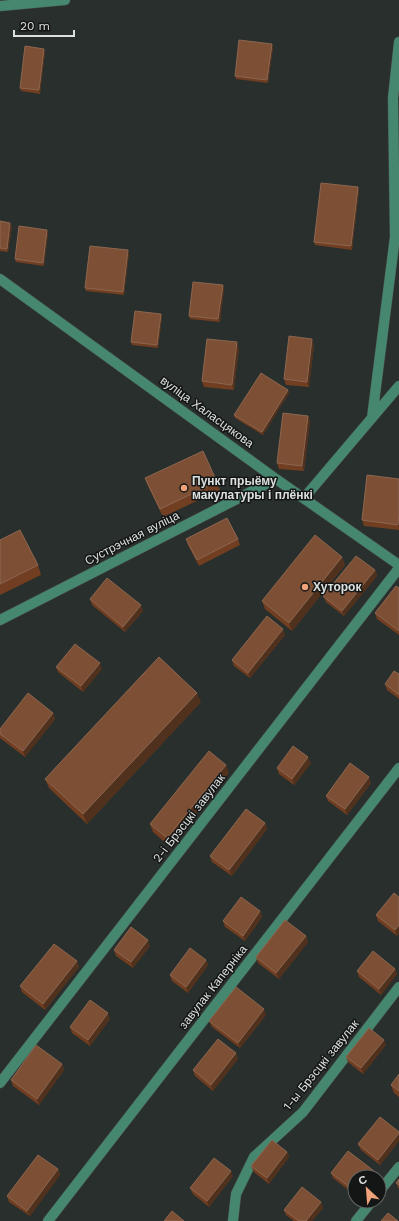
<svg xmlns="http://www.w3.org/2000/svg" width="399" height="1221" font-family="'Work Sans',sans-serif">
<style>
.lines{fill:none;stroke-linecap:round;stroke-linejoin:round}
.minor-casing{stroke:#464b49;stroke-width:11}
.minor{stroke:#46876f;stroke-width:10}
.wall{fill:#713e21}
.shaded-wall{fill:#4f311d}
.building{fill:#7d5036;stroke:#8c6650}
.poi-dot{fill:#f0a27a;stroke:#141615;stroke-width:1.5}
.labels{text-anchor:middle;stroke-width:3;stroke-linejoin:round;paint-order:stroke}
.street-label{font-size:12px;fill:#dce0df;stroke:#141615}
.poi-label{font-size:12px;font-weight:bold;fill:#dce0df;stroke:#141615;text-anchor:start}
</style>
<rect width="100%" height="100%" fill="#292f2c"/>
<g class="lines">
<!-- minor casing -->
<g class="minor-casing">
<path id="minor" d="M0 6 65 0
M0 279 276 479 399 565
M372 418 395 237 393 98 399 42
M304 498 399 386
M0 620 276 479
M0 1083 399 568
M379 1192 399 1167
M48 1221 399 768
M233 1221 236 1194 254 1157 303 1112 399 987
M356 1221 372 1201"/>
</g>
<!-- minor -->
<use href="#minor" class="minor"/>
</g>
<!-- wall -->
<path class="wall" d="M273 47 268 83 236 79 235 76Z
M45 52 40 94 21 91 20 88Z
M359 190 352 250 315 245 314 242Z
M0 221 12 226 8 252 0 251Z
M48 233 44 266 16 262 15 259Z
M129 253 124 295 86 291 85 288Z
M224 288 220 322 190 319 189 316Z
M161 314 162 317 158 348 132 345 131 342Z
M314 345 309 387 286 385 284 379Z
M239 348 234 390 204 387 202 381Z
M288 390 289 393 263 435 235 418 234 415Z
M308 416 310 421 304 471 279 469 277 463Z
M145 478 217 482 220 490 163 517 148 486Z
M399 479V530L364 526 362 520Z
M186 539H238L240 545 199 566 188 545Z
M0 540 38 565 41 575 0 595Z
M342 557 345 565 292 631 265 609 262 601Z
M375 570 377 576 344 616 326 602 323 596Z
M399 588V635L377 619 375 613Z
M90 599 143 611 125 632 92 605Z
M285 635 250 678 234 666 232 660Z
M56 667 102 669 83 692 58 672Z
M399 674V699L387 690 385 684Z
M201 702 87 824 49 788 45 779Z
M53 713 55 719 25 757 0 738V729Z
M311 763 294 785 279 774 277 768Z
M229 773 169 846 153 832 150 824Z
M371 783 347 815 328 801 326 796Z
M265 823 267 829 232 876 212 862 210 856Z
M399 897 397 936 378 921 376 915Z
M260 911 262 917 245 941 225 927 223 921Z
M306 936 308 942 279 979 258 963 256 957Z
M150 946 133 968 116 956 114 950Z
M206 960 208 965 188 993 172 981 170 975Z
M77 961 79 967 45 1010 22 992 20 986Z
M395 969 397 974 381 995 359 977 357 971Z
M266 1015 240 1048 212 1027 209 1021Z
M110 1019 90 1046 72 1033 70 1027Z
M386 1045 363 1074 348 1062 346 1057Z
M236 1053 238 1059 213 1091 195 1076 193 1070Z
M62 1064 64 1070 39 1105 13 1086 11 1080Z
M399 1074V1097L394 1093 391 1085Z
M399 1132V1141L380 1165 361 1150 358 1144Z
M287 1152 289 1157 269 1184 254 1172 251 1166Z
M58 1169 60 1175 30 1216 9 1202 7 1196Z
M374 1171 376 1176 355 1177V1195L333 1178 331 1173Z
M233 1176 209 1207 193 1194 190 1188Z
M399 1179V1189L396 1183Z
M321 1202 323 1208 312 1221H294L286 1215 284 1210Z"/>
<!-- shaded-wall -->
<path class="shaded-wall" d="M272 44 273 47 268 83 267 80Z
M44 49 45 52 40 94 39 90Z
M358 187 359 190 352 250 351 246Z
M10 223 12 226 8 252 7 249Z
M47 230 48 233 44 266 43 263Z
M128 250 129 253 124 295 123 292Z
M223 285 224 288 220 322 218 319Z
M161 314 162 317 158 348 157 345Z
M312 339 314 345 309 387 307 382Z
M237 342 239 348 234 390 232 385Z
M288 390 289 393 263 435 262 432Z
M308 416 310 421 304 471 302 466Z
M399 513V529L398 525Z
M342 557 345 565 292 631 289 623Z
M375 570 377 576 344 616 342 611Z
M141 605 143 611 125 632 123 627Z
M283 629 285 635 250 678 248 673Z
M100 663 102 669 83 692 81 686Z
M197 693 201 702 87 824 83 814Z
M53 713 55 719 25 757 23 751Z
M308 757 311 763 294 785 292 779Z
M226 765 229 773 169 846 167 838Z
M369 777 371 783 347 815 345 809Z
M265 823 267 829 232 876 229 870Z
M260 911 262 917 245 941 243 936Z
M399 925V934L397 936 395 930Z
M306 936 308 942 279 979 276 973Z
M148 940 150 946 133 968 131 962Z
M206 960 208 965 188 993 186 987Z
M77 961 79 967 45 1010 43 1004Z
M395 969 397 974 381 995 379 989Z
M264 1009 266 1015 240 1048 238 1043Z
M108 1013 110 1019 90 1046 88 1040Z
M384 1040 386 1045 363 1074 361 1068Z
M236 1053 238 1059 213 1091 211 1085Z
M62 1064 64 1070 39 1105 37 1099Z
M399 1133V1141L380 1165 378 1160Z
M287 1152 289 1157 269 1184 267 1178Z
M58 1169 60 1175 30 1216 27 1211Z
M231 1171 233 1176 209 1207 207 1201Z
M374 1171 376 1176 375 1177H369Z
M321 1202 323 1208 312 1221H306Z"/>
<!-- building -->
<path class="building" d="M239 40 272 44 267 80 235 76Z
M25 46 44 49 39 90 20 88Z
M321 183 358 187 351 246 314 242Z
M0 221 10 223 7 249 0 248Z
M19 226 47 230 43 263 15 259Z
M90 246 128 250 123 292 85 288Z
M193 282 223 285 218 319 189 316Z
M135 311 161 314 157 345 131 342Z
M289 336 312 339 307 382 284 379Z
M207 339 237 342 232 385 202 381Z
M261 373 288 390 262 432 234 415Z
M283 413 308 416 302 466 277 463Z
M203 451 217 482 160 509 145 478Z
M367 475 399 479V513L398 525 362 520Z
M227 518 238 539 197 560 186 539Z
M20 530 38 565 0 584V540Z
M315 535 342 557 289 623 262 601Z
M356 556 375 570 342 611 323 596Z
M107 578 141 605 123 627 90 599Z
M396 586 399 588V631L375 613Z
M267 616 283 629 248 673 232 660Z
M75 644 100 663 81 686 56 667Z
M159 657 197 693 83 814 45 779Z
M394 671 399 674V695L385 684Z
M28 693 53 713 23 751 0 734V729Z
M293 746 308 757 292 779 277 768Z
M209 751 226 765 167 838 150 824Z
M350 763 369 777 345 809 326 796Z
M246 809 265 823 229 870 210 856Z
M394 893 399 897V925L395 930 376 915Z
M241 897 260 911 243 936 223 921Z
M285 920 306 936 276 973 256 957Z
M131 927 148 940 131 962 114 950Z
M54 944 77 961 43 1004 20 986Z
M190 948 206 960 186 987 170 975Z
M373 951 395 969 379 989 357 971Z
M236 987 264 1009 238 1043 209 1021Z
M90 1000 108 1013 88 1040 70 1027Z
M369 1028 384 1040 361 1068 346 1057Z
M218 1039 236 1053 211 1085 193 1070Z
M36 1045 62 1064 37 1099 11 1080Z
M399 1074V1091L391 1085Z
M380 1117 399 1132V1133L378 1160 358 1144Z
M272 1140 287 1152 267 1178 251 1166Z
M348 1151 374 1171 369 1177H355V1191L331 1173Z
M38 1155 58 1169 27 1211 7 1196Z
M214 1158 231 1171 207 1201 190 1188Z
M399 1179V1185L396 1183Z
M302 1187 321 1202 306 1221H299L284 1210Z
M172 1211 184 1221H164Z
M388 1213 398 1221H381Z"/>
<!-- markers -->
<g class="poi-dot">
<circle cx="184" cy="488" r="4"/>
<circle cx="305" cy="587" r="4"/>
</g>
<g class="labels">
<!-- street labels -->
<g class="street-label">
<text transform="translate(207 412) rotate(36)" y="4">вуліца Халасцякова</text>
<text transform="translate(132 538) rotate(-27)" y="4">Сустрэчная вуліца</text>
<text transform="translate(189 818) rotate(-52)" y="4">2-і Брэсцкі завулак</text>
<text transform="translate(213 987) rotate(-52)" y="4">завулак Каперніка</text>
<text transform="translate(321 1065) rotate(-51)" y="4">1-ы Брэсцкі завулак</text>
</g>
<!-- poi labels -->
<g class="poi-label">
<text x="192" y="485">Пункт прыёму<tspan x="192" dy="14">макулатуры і плёнкі</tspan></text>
<text x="313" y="591">Хуторок</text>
</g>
</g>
<!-- north arrow -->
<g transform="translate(367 1189) rotate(334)"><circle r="19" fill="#141615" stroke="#646766"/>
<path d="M0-3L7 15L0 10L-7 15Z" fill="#f0a27a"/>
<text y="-6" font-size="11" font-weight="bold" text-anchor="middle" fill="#dce0df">С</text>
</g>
<!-- scale -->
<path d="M14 30v6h60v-6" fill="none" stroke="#dce0df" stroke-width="2"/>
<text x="20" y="30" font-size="12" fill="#dce0df" stroke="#141615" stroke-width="3" paint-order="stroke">20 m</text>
</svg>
